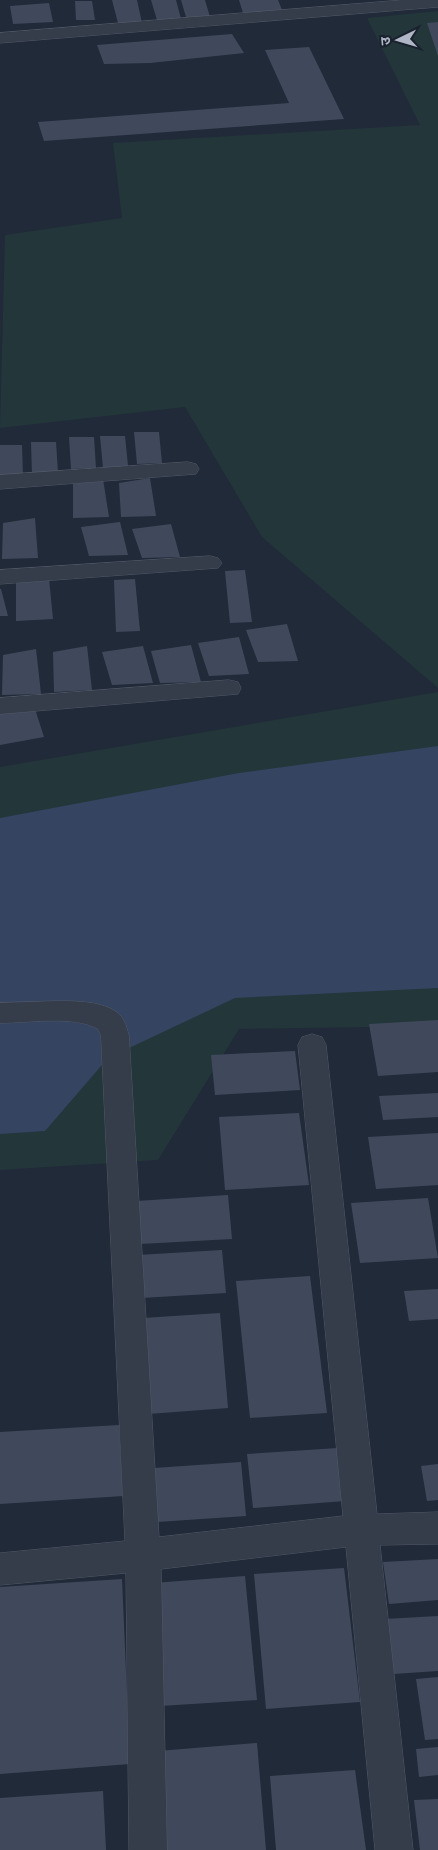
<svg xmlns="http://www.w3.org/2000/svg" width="438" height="1850" font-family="'Fira Sans Condensed','Noto Sans Devanagari',sans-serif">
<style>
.green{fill:#23363a}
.water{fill:#354461}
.building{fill:#40495b}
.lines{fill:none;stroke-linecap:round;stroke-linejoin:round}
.minor-casing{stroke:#525967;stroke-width:1}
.minor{fill:#353c4a;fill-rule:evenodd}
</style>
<rect width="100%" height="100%" fill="#212a39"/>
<!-- green -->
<path class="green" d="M438 11V688L262 537 185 407 0 428 5 235 122 218 113 143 420 125 367 18Z
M438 692V1026L239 1029 158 1160 0 1170V767Z"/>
<!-- water -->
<path class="water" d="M438 746V988L235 998 108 1058 45 1131 0 1134V818L239 773Z"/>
<!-- building -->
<path class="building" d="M112 0H137L142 23H118Z
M151 0H176L181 19 157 20Z
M181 0H205L210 17H186Z
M239 0H278L282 10 243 13Z
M75 1H92L95 20H76Z
M49 3 53 22 13 24 10 6Z
M438 22V56L427 23Z
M232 34 244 53 150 63 104 64 97 45Z
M309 47 344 119 44 141 38 122 289 103 265 50Z
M134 432H159L162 463 137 464Z
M100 436H125L128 466 103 468Z
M69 437H94L96 468 71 469Z
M31 442H56L58 473 32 474Z
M0 445H22L23 476 0 477Z
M150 478 156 516 121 517 119 483Z
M103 479 109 517 73 518V484Z
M35 518 38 558 2 559 3 523Z
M120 522 128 555 89 556 81 527Z
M171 524 180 557 142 558 132 529Z
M245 570 252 622 230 623 225 571Z
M49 578 53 619 16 621V583Z
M135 579 140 631 116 632 114 580Z
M0 589H1L8 616H0Z
M287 624 298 661 258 662 246 630Z
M239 637 249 674 209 676 198 643Z
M191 645 201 682 160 683 151 651Z
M87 646 92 690 54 692 53 652Z
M143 646 153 683 112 685 102 652Z
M36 649 41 694 2 695 3 655Z
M34 706 44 737 0 745V710Z
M438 1020V1072L378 1076 369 1024Z
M295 1051 300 1090 215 1095 211 1055Z
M438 1093V1117L383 1120 379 1096Z
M299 1113 309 1185 225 1190 219 1117Z
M438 1133V1185L376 1189 368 1137Z
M228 1195 232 1239 140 1244 137 1201Z
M428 1198 438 1258 360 1263 351 1203Z
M222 1250 226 1293 141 1298 138 1255Z
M310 1276 327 1413 250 1418 236 1281Z
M438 1289V1319L409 1321 404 1291Z
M220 1313 228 1408 148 1414 143 1318Z
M119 1425 123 1496 0 1504V1432Z
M338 1448 345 1501 253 1508 247 1454Z
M241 1462 246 1516 157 1522 154 1468Z
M438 1464V1500L427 1501 421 1466Z
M438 1559V1600L389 1604 383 1562Z
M344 1568 360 1702 266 1709 254 1574Z
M245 1576 257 1700 160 1706 153 1583Z
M122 1579 130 1764 0 1774V1587Z
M438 1616V1671L393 1674 385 1619Z
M438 1677V1739L425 1740 416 1679Z
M257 1743 266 1850H164L158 1751Z
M438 1747V1775L419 1777 416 1749Z
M355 1770 366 1850H276L270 1776Z
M103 1791 106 1850H0V1798Z
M438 1799V1850H420L414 1800Z"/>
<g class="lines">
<!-- minor casing -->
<g class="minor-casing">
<path id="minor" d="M403 0H438V7L0 43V33Z
M188 462 196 464 199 469 196 474 0 489V475Z
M210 556 218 558 222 563 218 568 0 584V570Z
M229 680 238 682 241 688 238 694 0 714V698Z
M57 1001C76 1001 104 1001 119 1014 125 1020 127 1029 129 1036L159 1537 343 1516 298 1045 302 1037 312 1034 322 1037 326 1045 377 1514 438 1512V1544L380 1545 413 1850H375L346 1547 161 1569 167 1850H129L126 1573 0 1585V1553L125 1541 101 1036 98 1029C74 1015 28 1023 0 1023V1003Z"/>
</g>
<!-- minor -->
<use href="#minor" class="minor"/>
</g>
<!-- north arrow -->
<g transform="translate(398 40) rotate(265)" stroke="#1a212e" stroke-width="4" paint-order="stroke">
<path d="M0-4L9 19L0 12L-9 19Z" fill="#afb6c6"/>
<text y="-8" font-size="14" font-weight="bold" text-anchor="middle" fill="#afb6c6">उ</text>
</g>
</svg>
